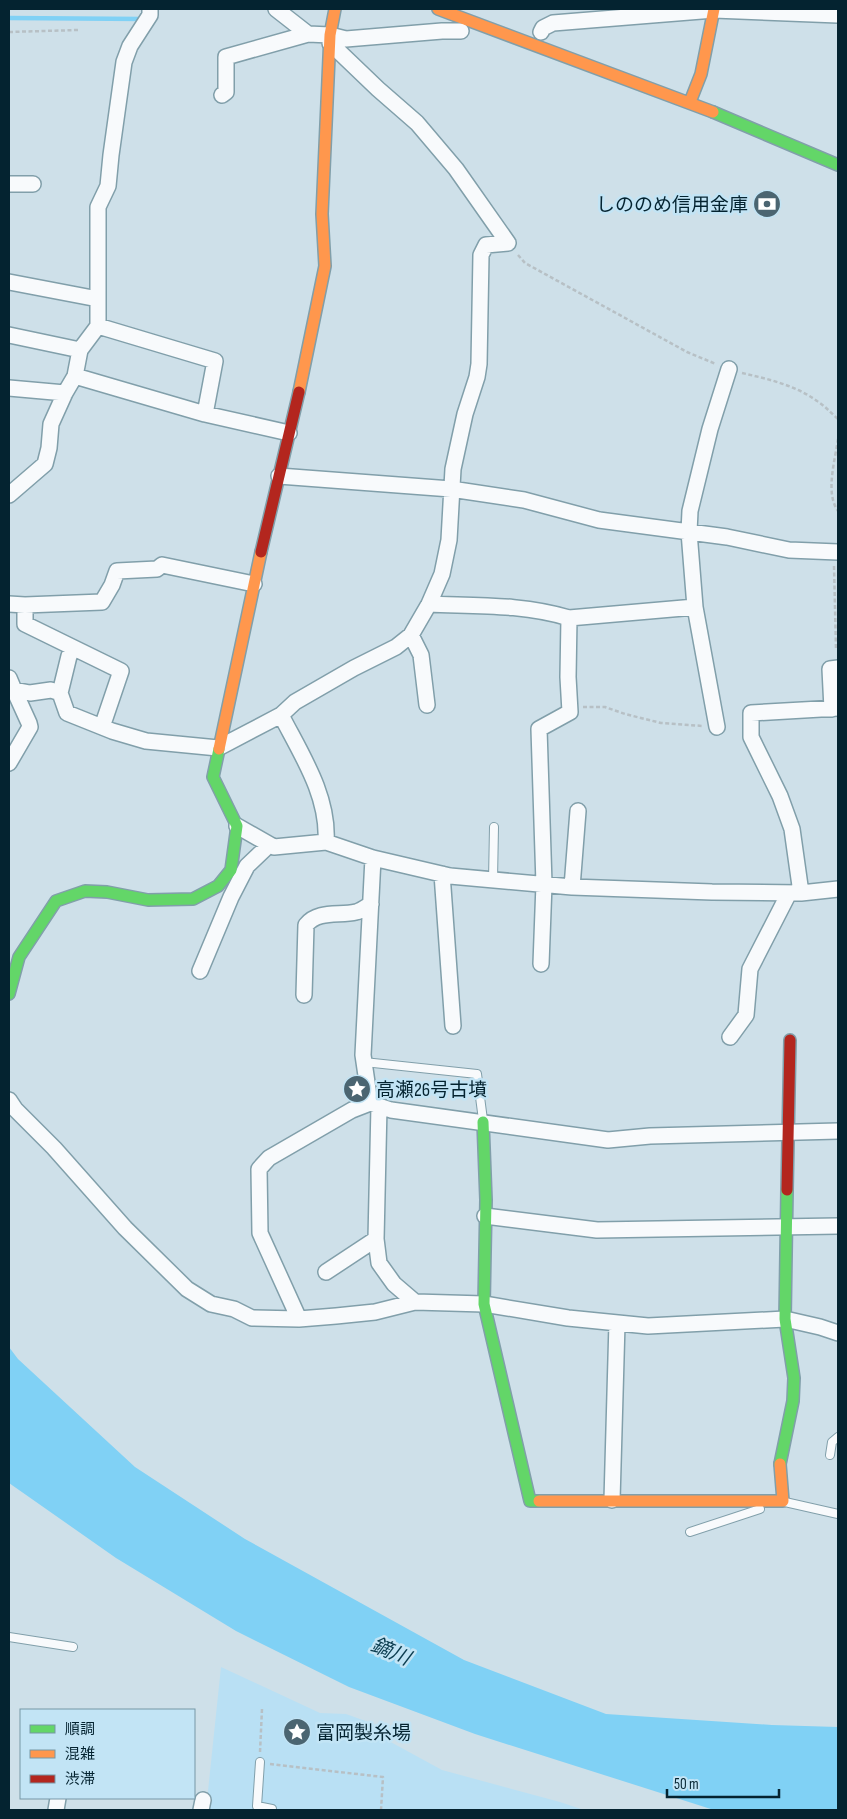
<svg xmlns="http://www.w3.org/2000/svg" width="847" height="1819" font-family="'Sofia Sans Condensed','Noto Sans JP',sans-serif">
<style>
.built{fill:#b9e0f4}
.water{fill:#80d1f5}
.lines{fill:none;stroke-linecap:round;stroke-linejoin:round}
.stream{stroke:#80d1f5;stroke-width:4.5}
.lane-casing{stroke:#819faa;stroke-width:10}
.street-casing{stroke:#819faa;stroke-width:18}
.fast-casing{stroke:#819faa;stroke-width:14}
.slow-casing{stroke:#819faa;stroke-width:14}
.jam-casing{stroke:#819faa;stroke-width:14}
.path{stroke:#b7c0c5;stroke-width:2.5;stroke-dasharray:4 2.5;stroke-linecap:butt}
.lane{stroke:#f8fafc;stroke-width:8}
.street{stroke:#f8fafc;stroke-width:15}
.fast{stroke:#63d668;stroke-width:11}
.slow{stroke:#ff974d;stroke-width:11}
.jam{stroke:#b3261e;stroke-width:11}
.labels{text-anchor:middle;stroke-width:5;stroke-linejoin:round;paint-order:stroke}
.poi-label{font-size:19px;fill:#042330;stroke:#c2e4f5;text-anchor:start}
.water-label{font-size:20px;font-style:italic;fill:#0b3c4f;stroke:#c2e4f5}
</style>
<rect width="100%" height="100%" fill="#cee0e9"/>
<!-- built -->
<path class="built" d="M221 1667 320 1713 346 1714 374 1724 387 1740 442 1770 560 1802 584 1810H206Z"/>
<!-- water -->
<path class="water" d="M9 1347 18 1359 135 1467 245 1539 464 1660 606 1714 772 1725 838 1727V1810H714L475 1734 349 1687 236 1631 116 1558 9 1483Z"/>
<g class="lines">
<!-- stream -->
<path class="stream" d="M9 18 143 19"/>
<!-- lane casing -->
<g class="lane-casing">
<path id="lane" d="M493 880 494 827
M364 1062 477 1074 483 1120
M830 1455 832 1442 838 1437
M785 1502 838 1514
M690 1532 760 1509
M9 1637 73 1647
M260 1762 257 1806 272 1809V1810"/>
</g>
<!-- street casing -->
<g class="street-casing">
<path id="street" d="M276 9 308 34 330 35 346 39 442 31H461
M541 32 543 28 553 23 714 10 838 15
M330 43 378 89 417 123 456 169 508 243
M222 95 226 92V57L308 34
M9 184H33
M9 282 98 299
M98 326 215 361 205 414
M9 335 80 350
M75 376 205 414 289 433
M9 388 65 393
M279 476 451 489 524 500 599 520 727 537 789 550 838 552
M9 495 45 464 49 448 51 424 65 393 75 376 80 350 98 326V207L108 186 111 155 124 62 130 46 150 15V9
M9 604 25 605 102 602 112 585 117 571 157 569 162 565 254 584
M429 604C475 606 524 604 569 618L568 677 570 712 539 729 544 884 541 964
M25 605V624L121 671 102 727
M695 607 689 532 690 511 710 429 729 369
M569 618 695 607 717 727
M411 635 421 655 427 705
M9 678 14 690 30 693 51 690 60 693 67 713 112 731 146 741 218 748 281 715 295 702 354 668 396 647 411 635 429 604 442 574 449 540 453 469 465 414 477 377 479 364 481 255 486 245 508 243
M60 693 69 656 73 649
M832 709 830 669 838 668
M281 715C301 754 329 796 326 842
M9 763 30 727 29 723 14 690
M237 826 274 847 326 842 373 858 450 876 572 887 712 892 801 893 838 889
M442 874 453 1026
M572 887 578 811
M801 893 792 829 780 796 751 737V713L838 708
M200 971 231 897 247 866 269 845
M304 995 306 925C318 910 339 916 356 912 361 911 366 907 371 904
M730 1037 746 1015 750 969 789 893
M9 1100 15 1109 54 1148 125 1228 187 1289 211 1304 234 1309 252 1318 299 1319 336 1316 375 1312 415 1302 484 1304 568 1318 648 1326 785 1319 820 1327 838 1333
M370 1103 363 1055 373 858
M379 1106 376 1239 379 1263 394 1284 415 1302
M485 1216 597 1230 838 1226
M326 1272 376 1239
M299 1319 260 1233 259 1169 269 1158 352 1110 370 1103 391 1110 608 1140 650 1136 838 1131
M612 1500 617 1323
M56 1810 58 1798
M201 1810 203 1800"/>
</g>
<!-- fast casing -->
<g class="fast-casing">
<path id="fast" d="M713 112 838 165
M9 994 19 957 56 901 85 891 107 892 148 900 193 899 218 886 231 870 237 826 213 777 219 749
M483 1122 486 1200 484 1304 530 1501H539
M780 1464 793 1401 794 1378 785 1319 787 1190"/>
</g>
<!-- slow casing -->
<g class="slow-casing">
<path id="slow" d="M438 9 713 112
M690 102 701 74 714 9
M299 392 325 266 322 214 330 35 335 9
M219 749 261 552
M539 1501H783L780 1464"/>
</g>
<!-- jam casing -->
<g class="jam-casing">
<path id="jam" d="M261 552 299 392
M787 1190 790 1040"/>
</g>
<!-- path -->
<path class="path" d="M9 32 78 30
M518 255 525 263 687 352 716 364
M742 373C768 379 795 385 817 401 825 406 831 413 838 419
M838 439C835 461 825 493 838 511
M834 566 836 649
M583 707H605L625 714 661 723 703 726
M260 1752 262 1709
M270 1764 383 1777 381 1810"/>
<!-- lane -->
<use href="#lane" class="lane"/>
<!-- street -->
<use href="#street" class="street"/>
<!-- fast -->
<use href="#fast" class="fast"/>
<!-- slow -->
<use href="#slow" class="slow"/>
<!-- jam -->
<use href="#jam" class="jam"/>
</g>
<!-- icons -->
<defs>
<g id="bank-disc" transform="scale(1.4375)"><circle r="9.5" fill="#4b6571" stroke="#c2e4f5"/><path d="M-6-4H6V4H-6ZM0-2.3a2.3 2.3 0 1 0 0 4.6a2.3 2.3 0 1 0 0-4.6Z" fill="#fff"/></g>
<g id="sight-disc" transform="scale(1.4375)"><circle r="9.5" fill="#4b6571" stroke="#c2e4f5"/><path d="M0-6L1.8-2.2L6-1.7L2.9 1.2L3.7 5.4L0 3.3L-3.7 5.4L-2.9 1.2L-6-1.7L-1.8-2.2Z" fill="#fff"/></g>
</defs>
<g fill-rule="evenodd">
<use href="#bank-disc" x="767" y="204"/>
<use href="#sight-disc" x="357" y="1089"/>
<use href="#sight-disc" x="297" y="1732"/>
</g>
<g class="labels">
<!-- poi labels -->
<g class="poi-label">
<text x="748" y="211" text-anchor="end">しののめ信用金庫</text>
<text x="376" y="1096">高瀬26号古墳</text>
<text x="316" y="1739">富岡製糸場</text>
</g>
<!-- water labels -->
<g class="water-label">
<text transform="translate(391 1651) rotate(23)" y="7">鏑川</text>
</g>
</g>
<!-- border -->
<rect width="847" height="1819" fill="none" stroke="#042330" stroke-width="20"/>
<!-- legend -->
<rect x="20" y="1709" width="175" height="90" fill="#c2e4f5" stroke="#7697a6"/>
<rect x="30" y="1725" width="25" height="8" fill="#63d668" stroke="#7697a6"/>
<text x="65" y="1734" font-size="15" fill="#042330">順調</text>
<rect x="30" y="1750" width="25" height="8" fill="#ff974d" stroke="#7697a6"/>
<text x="65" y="1759" font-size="15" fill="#042330">混雑</text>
<rect x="30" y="1775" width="25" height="8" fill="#b3261e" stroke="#7697a6"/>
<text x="65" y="1784" font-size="15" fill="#042330">渋滞</text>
<!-- scale -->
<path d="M667 1789v8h112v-8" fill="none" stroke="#042330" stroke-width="2.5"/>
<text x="674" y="1789" font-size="15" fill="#042330" stroke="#c2e4f5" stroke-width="4" paint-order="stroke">50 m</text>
</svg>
